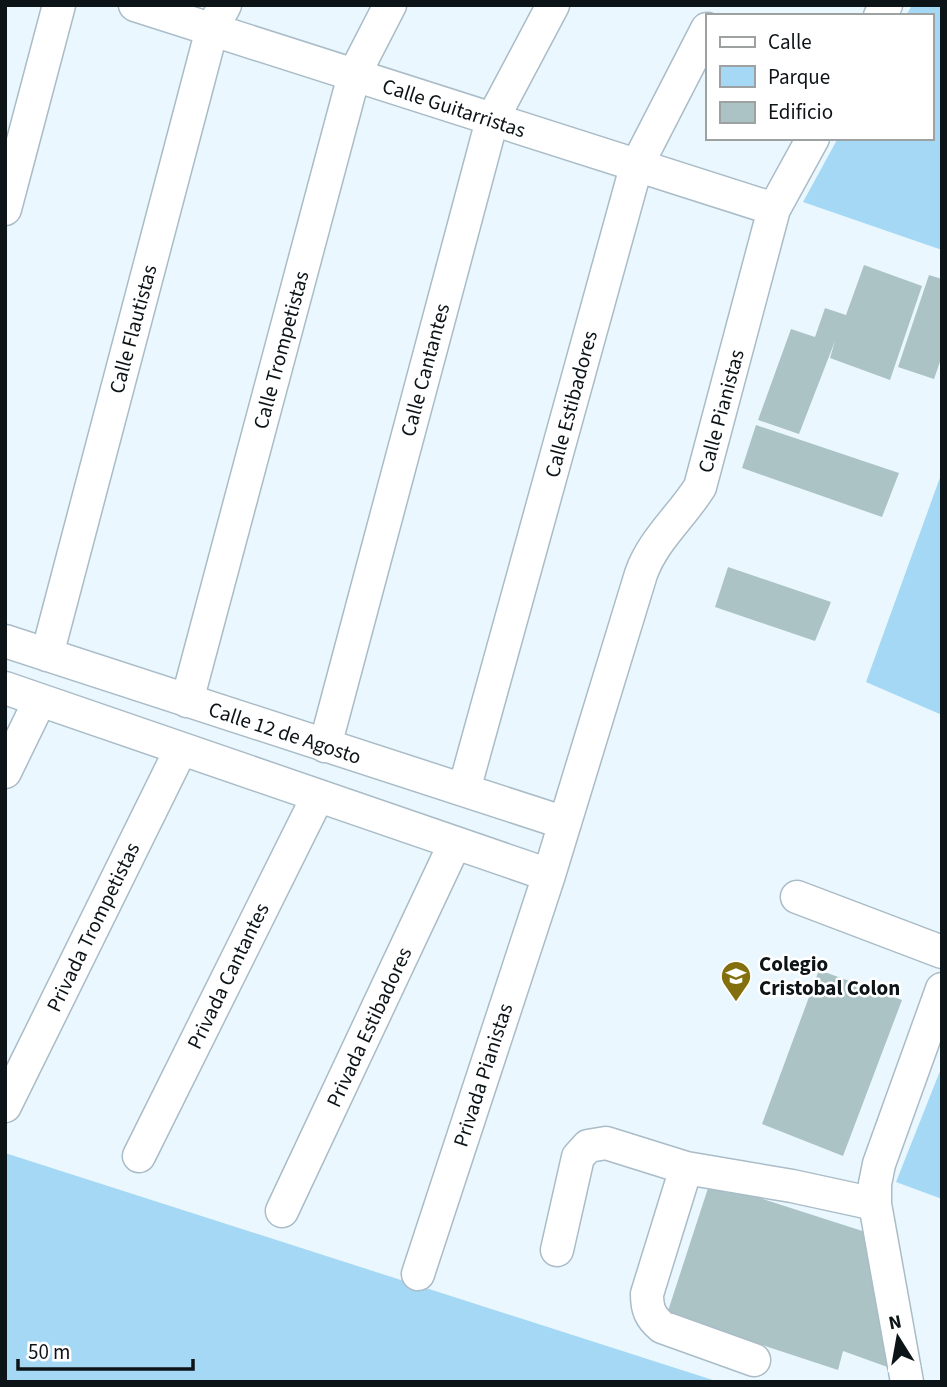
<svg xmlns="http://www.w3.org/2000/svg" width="947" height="1387" font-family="'Source Sans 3',sans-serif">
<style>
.green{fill:#a4d8f5}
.building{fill:#abc3c5}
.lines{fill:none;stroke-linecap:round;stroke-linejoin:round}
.minor-casing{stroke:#a9bcc7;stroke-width:35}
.minor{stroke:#fff;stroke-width:32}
.labels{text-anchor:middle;stroke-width:5;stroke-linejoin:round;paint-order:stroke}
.street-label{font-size:21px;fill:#0d1417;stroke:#fff}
.poi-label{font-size:21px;font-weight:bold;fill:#0d1417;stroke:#fff;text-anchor:start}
</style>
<rect width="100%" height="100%" fill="#ebf7fe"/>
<!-- green -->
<path class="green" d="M912 5H942V250L803 202 838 138H931V16H906Z
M942 472V715L866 682Z
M942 1066V1199L896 1182Z
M5 1153 719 1382H5Z"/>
<!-- building -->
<path class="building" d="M864 265 922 286 890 380 830 358 835 341 799 434 758 420 791 329 815 337 825 308 846 315Z
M929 275 942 279V356L934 379 898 367Z
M756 425 899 473 882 517 742 468Z
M728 567 831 602 815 641 715 607Z
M819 970 902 1000 843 1156 762 1124Z
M710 1182 878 1236 893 1369 843 1351 838 1370 667 1314Z"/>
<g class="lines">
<!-- minor casing -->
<g class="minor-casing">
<path id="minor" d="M135 5 774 209
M880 16 886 5
M5 209 59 5
M5 641 565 823
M47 655 212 29 225 5
M5 688 549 875
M187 701 354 75 390 5
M325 746 492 120 553 5
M5 772 40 700
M464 790 636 167 707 29
M797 897 942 952
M5 1106 181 749
M139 1156 318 796
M282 1211 455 843
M557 1250 578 1157 588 1146 606 1143 686 1168
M418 1274 549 875 641 574C653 540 681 517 700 487L774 209 813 138
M754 1360 662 1327C650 1317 647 1309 647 1294L686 1168 792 1186 875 1204
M907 1382 875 1204V1184L879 1164 942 989"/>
</g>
<!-- minor -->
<use href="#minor" class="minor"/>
</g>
<!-- icons -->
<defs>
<g id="school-pin" transform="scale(1.575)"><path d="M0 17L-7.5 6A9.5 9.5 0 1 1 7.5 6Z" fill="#846f0e" stroke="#fff"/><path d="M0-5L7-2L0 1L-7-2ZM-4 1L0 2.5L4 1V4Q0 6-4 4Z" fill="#fff"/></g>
</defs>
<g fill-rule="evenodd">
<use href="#school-pin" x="736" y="976"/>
</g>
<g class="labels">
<!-- street labels -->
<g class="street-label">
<text transform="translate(454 108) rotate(18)" y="7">Calle Guitarristas</text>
<text transform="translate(133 329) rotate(-75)" y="7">Calle Flautistas</text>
<text transform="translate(281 350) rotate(-75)" y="7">Calle Trompetistas</text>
<text transform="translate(425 370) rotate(-75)" y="7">Calle Cantantes</text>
<text transform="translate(571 404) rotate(-75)" y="7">Calle Estibadores</text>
<text transform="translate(721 411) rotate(-75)" y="7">Calle Pianistas</text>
<text transform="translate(285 733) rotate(18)" y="7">Calle 12 de Agosto</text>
<text transform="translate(93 927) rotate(-64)" y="7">Privada Trompetistas</text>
<text transform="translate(228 976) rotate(-64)" y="7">Privada Cantantes</text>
<text transform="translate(369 1027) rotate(-65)" y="7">Privada Estibadores</text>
<text transform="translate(483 1075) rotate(-72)" y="7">Privada Pianistas</text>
</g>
<!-- poi labels -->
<g class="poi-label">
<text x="759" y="971">Colegio<tspan x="759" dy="24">Cristobal Colon</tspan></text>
</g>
</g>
<!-- border -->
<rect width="947" height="1387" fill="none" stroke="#0d1417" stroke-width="14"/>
<!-- legend -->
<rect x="706" y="14" width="228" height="126" fill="#ffffff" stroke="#9ea1a2" stroke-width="2"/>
<rect x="720" y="37" width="35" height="10" fill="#ffffff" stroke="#9ea1a2" stroke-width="2"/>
<text x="768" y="49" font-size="21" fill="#0d1417">Calle</text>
<rect x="720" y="66" width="35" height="21" fill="#a4d8f5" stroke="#9ea1a2" stroke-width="2"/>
<text x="768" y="84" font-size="21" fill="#0d1417">Parque</text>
<rect x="720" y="102" width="35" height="21" fill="#abc3c5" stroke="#9ea1a2" stroke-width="2"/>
<text x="768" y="119" font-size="21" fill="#0d1417">Edificio</text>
<!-- north arrow -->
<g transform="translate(898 1338) rotate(349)" stroke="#ffffff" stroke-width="5" paint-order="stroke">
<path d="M0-5L12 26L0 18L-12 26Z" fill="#0d1417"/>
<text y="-10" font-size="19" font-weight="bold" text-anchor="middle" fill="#0d1417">N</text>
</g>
<!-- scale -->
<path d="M18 1359v10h175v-10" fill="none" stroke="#0d1417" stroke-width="3.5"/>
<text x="28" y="1359" font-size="21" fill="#0d1417" stroke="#ffffff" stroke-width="5" paint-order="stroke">50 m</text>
</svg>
